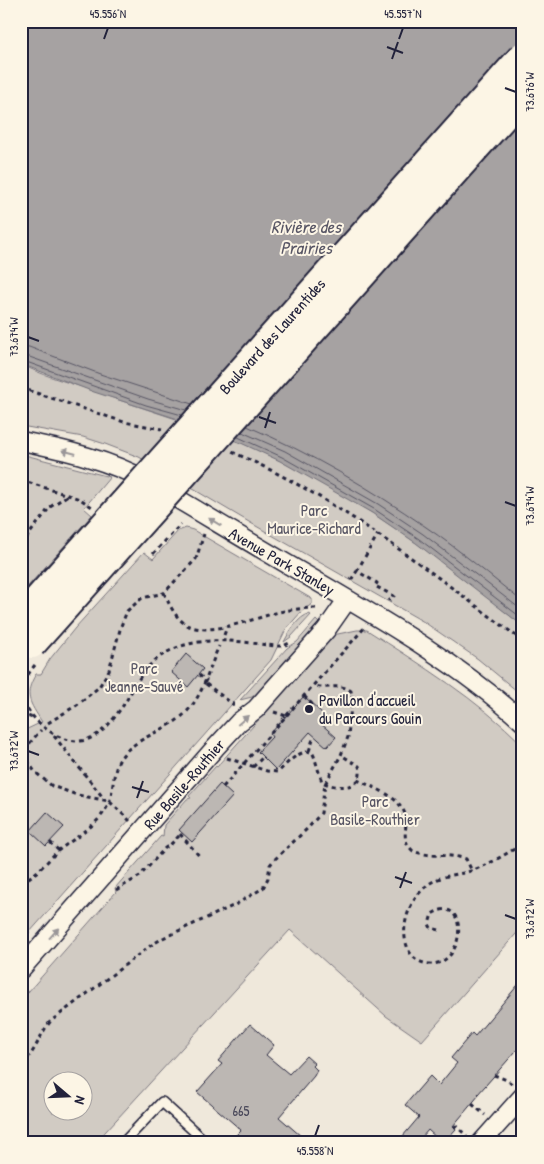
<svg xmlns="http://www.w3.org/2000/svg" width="544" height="1164" font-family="'Patrick Hand',sans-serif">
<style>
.green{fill:#d1cbc3;stroke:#7a767f;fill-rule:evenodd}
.water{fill:#a6a2a2;stroke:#716f79}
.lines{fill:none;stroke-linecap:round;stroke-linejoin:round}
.shore{stroke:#575564;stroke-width:1}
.building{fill:#bcb7b3;stroke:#22223b}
.lane-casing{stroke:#22223b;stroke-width:12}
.street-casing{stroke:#22223b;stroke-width:21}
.path{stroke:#22223b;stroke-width:3;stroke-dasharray:4 4;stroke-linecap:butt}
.lane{stroke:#fcf5e5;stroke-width:9}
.street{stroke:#fcf5e5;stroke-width:18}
.lane-bridge-casing{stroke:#22223b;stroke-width:12;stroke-linecap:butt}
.secondary-bridge-casing{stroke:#22223b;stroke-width:30;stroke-linecap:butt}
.lane-bridge{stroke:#fcf5e5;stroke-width:9}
.secondary-bridge{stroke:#fcf5e5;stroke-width:26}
.oneway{fill:#9a9698}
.ticks{fill:none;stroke:#22223b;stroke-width:2}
.poi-dot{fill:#22223b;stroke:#fcf5e5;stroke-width:2}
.labels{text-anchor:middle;stroke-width:4;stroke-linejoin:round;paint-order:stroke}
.number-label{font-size:14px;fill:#484759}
.street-label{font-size:16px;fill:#22223b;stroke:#fcf5e5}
.park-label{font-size:16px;fill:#575564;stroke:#fcf5e5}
.poi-label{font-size:16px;fill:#22223b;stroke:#fcf5e5;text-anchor:start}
.water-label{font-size:18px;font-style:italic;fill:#575564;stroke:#fcf5e5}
.neatline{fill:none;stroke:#22223b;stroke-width:2}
.ticks-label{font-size:12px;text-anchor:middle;fill:#22223b}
</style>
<rect width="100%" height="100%" fill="#efe8db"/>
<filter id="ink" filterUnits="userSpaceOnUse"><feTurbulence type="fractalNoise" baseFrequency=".02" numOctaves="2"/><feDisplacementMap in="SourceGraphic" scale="10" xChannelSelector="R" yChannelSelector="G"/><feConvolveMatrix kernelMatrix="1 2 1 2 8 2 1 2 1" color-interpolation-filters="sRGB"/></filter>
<g filter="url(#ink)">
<!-- green -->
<path class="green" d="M21 364C41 375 64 381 85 388 137 407 190 422 242 443 303 469 361 504 415 542 453 568 487 598 523 626V696L478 659 424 622 249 522 139 457 105 444 83 437 21 426Z
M21 454 110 477 84 508 92 515 21 594Z
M186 528 193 530 312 599V604L302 611 286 629 271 660 21 942V732L42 722C30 703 23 695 36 674H41L50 659 75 628 144 552 153 559 178 531Z
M309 614 311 615 291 637 284 642C289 632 299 616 309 614Z
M316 620 319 623 256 694 252 697 240 700 287 648 297 642Z
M357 630H367C422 665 477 699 523 745V926L422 1041 386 1016 290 930 95 1143H21V1000L116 892 115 888 161 836 163 837 164 825 187 799 191 798 189 796 216 766 217 767 219 765V764L306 667 315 655 316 656 317 652 327 641H329L331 639 330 638 333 635ZM52 1082H82V1112H52Z"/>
<!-- water -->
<path class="water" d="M21 21H523V626L416 543 372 513 280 461 241 443 178 419 94 392 21 364Z"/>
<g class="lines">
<!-- shore -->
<path class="shore" d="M21 346 29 347 100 374 192 404
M21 354 148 399 186 410
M21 360 146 405 182 415
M247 426C310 453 370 488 426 527 460 550 491 577 523 602
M242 432 285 451 378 504 423 534 523 611
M238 437 282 457 374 509 419 539 523 619"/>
</g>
<!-- building -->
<path class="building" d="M186 654 203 669 188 687 171 672Z
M304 696 325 716 319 722 336 737 327 747 310 732 276 770 258 752 272 737 270 734Z
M220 784 233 796 192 842 179 830Z
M47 812 64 827 46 846 30 831Z
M523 979V1043L478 1094 479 1095 453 1126 456 1129 445 1141 442 1139 440 1141 428 1130 417 1143H397L419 1117 405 1105 430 1076 439 1085 457 1063 451 1058 472 1033 475 1036Z
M250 1024 274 1045 266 1055 289 1074 306 1056 315 1064 313 1066 317 1070 314 1076 279 1117 309 1143H243L235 1136 241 1130 197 1092 222 1064 218 1061Z"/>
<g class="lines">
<!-- lane casing -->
<g class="lane-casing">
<path id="lane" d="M123 1143 162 1102 207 1143"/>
</g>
<!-- street casing -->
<g class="street-casing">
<path id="street" d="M21 441C66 450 109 460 149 482 202 513 254 545 306 575 381 619 459 663 523 722
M21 969 215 748 239 722 256 709 326 630 347 600
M481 1143 523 1096"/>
</g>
<!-- path -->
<path class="path" d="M21 388 124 422 162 429
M232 452C339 498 430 572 523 641
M21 480 80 499 92 507
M21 545 50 507 68 495
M153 554 181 524
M357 571 378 534
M351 580 357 571 377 583 375 586 394 596 389 601
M164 593C169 604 176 620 189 626 212 636 255 618 279 612 293 609 306 608 320 608
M224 635 227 627
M35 665C28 674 21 683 23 696 26 719 62 747 86 740 103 734 112 721 122 707 130 696 135 683 144 672 176 631 231 640 275 646H283L292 642
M199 675 207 681
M206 684 234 705
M304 696 314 706
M274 712 286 716
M21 721 33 715
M48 723 77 705 99 687 109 670 121 626 127 611 142 598 164 593 177 579 196 559 204 534
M54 736 105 800
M309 751 314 736
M23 754 35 772 52 786 77 795 109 801 130 821
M21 757 28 745 41 730
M227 758 267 771 278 772C288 763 298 750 312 752L314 756 322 782C336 789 366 791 359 766L341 755
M253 767 263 757
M357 780C373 787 399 796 405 814 409 828 399 838 413 851 431 858 448 853 466 859L472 871
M223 787 365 627
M180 834 201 858
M50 842 59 851
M21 882C37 875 47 861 59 850 76 837 97 826 107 807 115 792 111 770 122 756 133 741 161 731 176 721 203 702 207 672 219 646
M116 890 140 876 165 848 170 845 182 833
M439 930 431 928 429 924 432 914C468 891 468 966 429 964 418 963 410 956 407 946 399 924 412 894 432 882 445 874 462 875 476 869 492 863 507 853 523 844
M21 1064C37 1052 39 1034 51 1021L150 946 163 938 235 905 263 888 268 878 270 865 274 860 309 827 321 813 325 784 341 755 348 737 352 696 351 691C340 682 326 691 314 685
M494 1075 507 1080 513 1085
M472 1104 485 1115
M454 1127 456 1126 467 1136
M451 1135 460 1143
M236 1143 239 1139"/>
<!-- lane -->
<use href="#lane" class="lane"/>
<!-- street -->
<use href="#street" class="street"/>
<!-- lane-bridge casing -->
<g class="lane-bridge-casing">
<path id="lane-bridge" d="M22 637 523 75"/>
</g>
<!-- secondary-bridge casing -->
<g class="secondary-bridge-casing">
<path id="secondary-bridge" d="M21 617 523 55
M32 645 523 96"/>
</g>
<!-- lane-bridge -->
<use href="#lane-bridge" class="lane-bridge"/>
<!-- secondary-bridge -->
<use href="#secondary-bridge" class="secondary-bridge"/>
</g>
<!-- one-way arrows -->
<defs><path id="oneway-solid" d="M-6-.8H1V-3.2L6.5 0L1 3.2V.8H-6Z" transform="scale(1.25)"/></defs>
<g class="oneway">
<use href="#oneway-solid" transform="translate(69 452) rotate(-165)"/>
<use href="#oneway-solid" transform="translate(215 522) rotate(-149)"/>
<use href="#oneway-solid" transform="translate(243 720) rotate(-41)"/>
<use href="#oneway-solid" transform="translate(54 933) rotate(-48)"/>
</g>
</g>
<!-- ticks -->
<path class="ticks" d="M104 39 108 28M399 39 403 28M387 47 403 53M392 59 398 42M505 88 516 92M28 337 39 341M259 417 276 423M265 428 270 412M505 502 516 506M28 751 39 755M132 787 149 792M137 798 143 781M395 877 412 883M400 888 406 872M505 915 516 919M315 1136 319 1125"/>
<!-- markers -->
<circle class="poi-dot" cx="309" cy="709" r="5"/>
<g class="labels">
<!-- number labels -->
<g class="number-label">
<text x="241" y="1116">665</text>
</g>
<!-- street labels -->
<g class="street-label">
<text transform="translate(272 336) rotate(-48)" y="6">Boulevard des Laurentides</text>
<text transform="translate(282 561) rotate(30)" y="6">Avenue Park Stanley</text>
<text transform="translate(184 784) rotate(-49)" y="6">Rue Basile-Routhier</text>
</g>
<!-- park labels -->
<g class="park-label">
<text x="314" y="516">Parc<tspan x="314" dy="18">Maurice-Richard</tspan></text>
<text x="144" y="674">Parc<tspan x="144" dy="18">Jeanne-Sauvé</tspan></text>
<text x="375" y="807">Parc<tspan x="375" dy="18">Basile-Routhier</tspan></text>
</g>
<!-- poi labels -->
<g class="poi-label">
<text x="319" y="706">Pavillon d'accueil<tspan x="319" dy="18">du Parcours Gouin</tspan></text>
</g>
<!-- water labels -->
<g class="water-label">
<text x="306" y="233">Rivière des<tspan x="306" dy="21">Prairies</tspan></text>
</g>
</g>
<!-- margin -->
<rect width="544" height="1164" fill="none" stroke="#fcf5e5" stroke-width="55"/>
<!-- north arrow -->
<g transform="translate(68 1096) rotate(109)"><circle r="24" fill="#fcf5e5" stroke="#a5a1a1"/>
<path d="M0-4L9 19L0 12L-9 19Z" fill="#22223b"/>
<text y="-8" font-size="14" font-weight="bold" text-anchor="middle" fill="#22223b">N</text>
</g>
<rect x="28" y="28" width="488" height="1108" class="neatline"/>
<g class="ticks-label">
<text x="108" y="18">45.556°N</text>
<text x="403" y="18">45.557°N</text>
<text transform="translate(530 92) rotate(-90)" y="4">73.676°W</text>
<text transform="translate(14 337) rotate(-90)" y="4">73.674°W</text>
<text transform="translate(530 506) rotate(-90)" y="4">73.674°W</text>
<text transform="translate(14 751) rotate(-90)" y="4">73.672°W</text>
<text transform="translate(530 919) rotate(-90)" y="4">73.672°W</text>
<text x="315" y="1155">45.558°N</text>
</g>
</svg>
